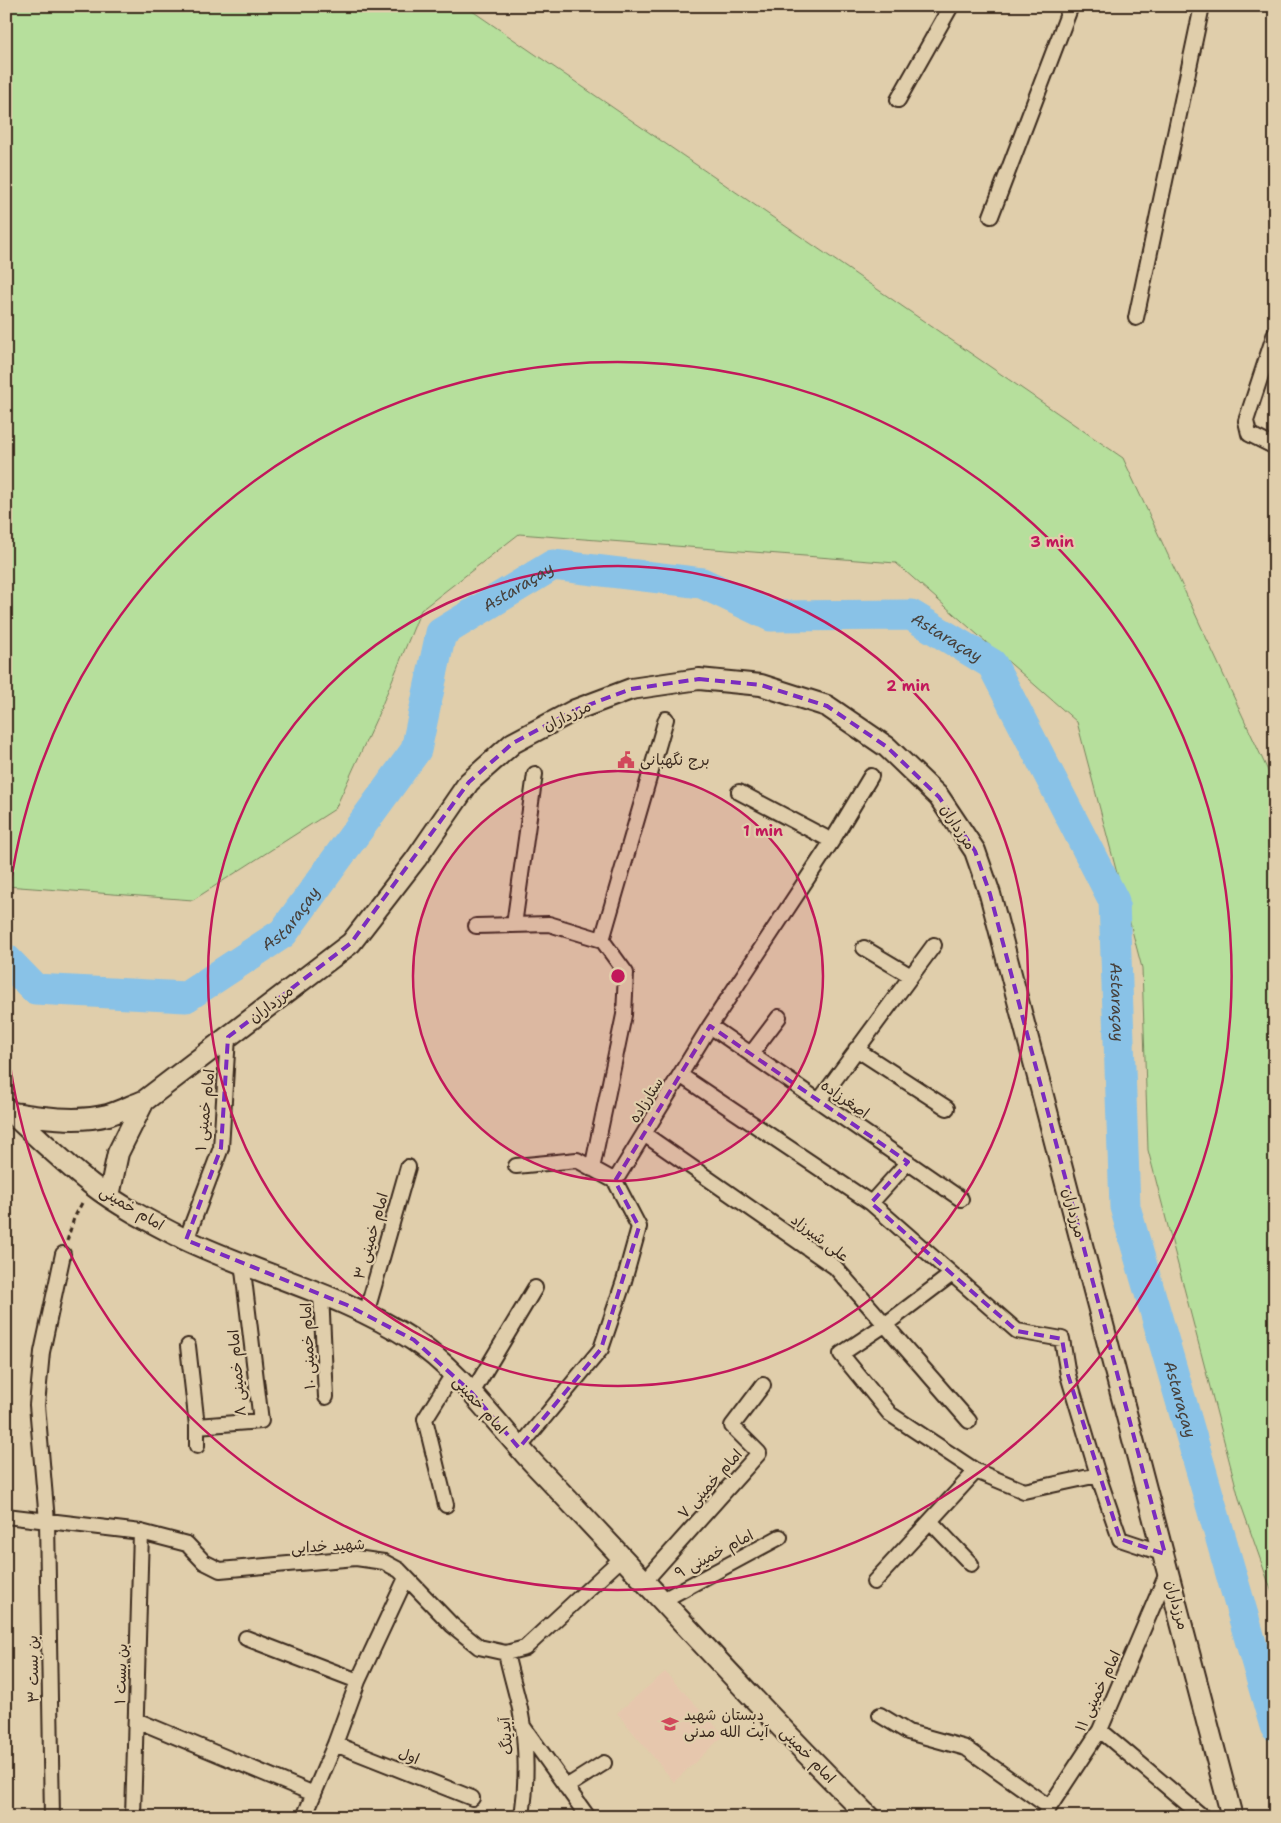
<svg xmlns="http://www.w3.org/2000/svg" width="1281" height="1823" font-family="'Shantell Sans','Playpen Sans Arabic',sans-serif">
<style>
.built{fill:#e6c7ad}
.green{fill:#b6df9c;stroke:#78845d}
.lines{fill:none;stroke-linecap:round;stroke-linejoin:round}
.river{stroke:#89c2e7;stroke-width:31}
.street-casing{stroke:#3b2a1e;stroke-width:18}
.secondary-casing{stroke:#3b2a1e;stroke-width:24}
.path{stroke:#3b2a1e;stroke-width:3;stroke-dasharray:5 4;stroke-linecap:butt}
.street{stroke:#e0ceab;stroke-width:14}
.secondary{stroke:#e0ceab;stroke-width:20}
.marked{fill:none;stroke:#7b2cbf;stroke-width:4;stroke-dasharray:10 6;stroke-linejoin:round}
.ring{fill:none;stroke:#c2185b;stroke-width:2.5}
.labels{text-anchor:middle;stroke-width:4.5;stroke-linejoin:round;paint-order:stroke}
.street-label{font-size:15px;fill:#3b2a1e;stroke:#e0ceab}
.poi-label{font-size:15px;fill:#3b2a1e;stroke:#e0ceab;text-anchor:start}
.water-label{font-size:16px;font-style:italic;fill:#47413c;stroke:#e0ceab}
.centre{fill:#c2185b;stroke:#e0ceab;stroke-width:2.5}
.ring-label{font-size:15px;text-anchor:middle;font-weight:bold;fill:#c2185b;stroke:#e0ceab;stroke-width:4.5;stroke-linejoin:round;paint-order:stroke}
</style>
<rect width="100%" height="100%" fill="#e0ceab"/>
<filter id="ink" filterUnits="userSpaceOnUse"><feTurbulence type="fractalNoise" baseFrequency=".02" numOctaves="2"/><feDisplacementMap in="SourceGraphic" scale="10" xChannelSelector="R" yChannelSelector="G"/><feConvolveMatrix kernelMatrix="1 2 1 2 8 2 1 2 1" color-interpolation-filters="sRGB"/></filter>
<g filter="url(#ink)">
<!-- built -->
<path class="built" d="M665 1672 724 1735 674 1782 617 1713Z"/>
<!-- green -->
<path class="green" d="M6 6H465L1123 458 1275 786V1601L1240 1502 1148 1150 1142 968 1077 722 896 563 519 534 421 610 377 717 335 809 193 900 6 886Z"/>
<g class="lines">
<!-- river -->
<path class="river" id="s1" d="M6 959 35 989 186 997 283 933 416 750 441 633 553 565 702 583 771 616 911 615 992 664 1114 901 1125 1207 1275 1726"/>
<!-- street casing -->
<g class="street-casing">
<path id="street" d="M898 100 951 6
M991 216 1071 6
M1136 318 1202 6
M1275 333 1246 421 1249 434 1275 447
M739 792 832 841
M514 925 535 774
M476 926 549 924 602 940 626 973 624 1015 592 1169
M602 940 666 719
M864 948 911 976
M710 1026 961 1199
M856 1049 947 1108
M751 1054 779 1017
M680 1075 871 1203 1017 1331 1062 1339 1068 1375 1098 1475
M819 1101 934 945
M644 1134 835 1267 969 1421
M516 1166 577 1160 615 1181
M615 1181 710 1026 832 841 871 776
M871 1203 908 1162
M186 1240 221 1148 228 1037
M952 1274 886 1324 841 1354 890 1414 976 1471 1024 1491 1098 1475 1120 1539 1165 1554
M321 1294 326 1397
M366 1314 408 1167
M188 1346 197 1426V1446
M472 1393 535 1288
M197 1426 261 1421 242 1262
M519 1448 601 1349 624 1281 639 1227 615 1181
M446 1505 425 1419 453 1374
M6 1516 141 1532 187 1544 204 1562 220 1570 356 1558 384 1562 399 1570 452 1625 479 1647 506 1653 525 1648 623 1557
M931 1522 971 1564
M645 1581 759 1453 732 1426 763 1385
M874 1582 976 1471
M663 1600 780 1537
M246 1638 358 1681
M506 1653C510 1672 516 1691 520 1709 527 1744 527 1782 522 1817
M880 1715 908 1732 966 1748 1049 1807
M136 1720 314 1794
M522 1725 588 1817
M1100 1730 1203 1817
M335 1744 472 1798
M566 1787 604 1763
M52 1817 47 1521 37 1405 42 1352 63 1254
M133 1817 141 1532
M304 1817 335 1744 358 1681 406 1578
M1043 1817 1100 1730 1168 1571"/>
</g>
<!-- secondary casing -->
<g class="secondary-casing">
<path id="secondary" d="M144 1101 351 943 416 859 469 782 513 743 575 710 631 689 699 679 761 685 827 706 887 747 939 797 975 851 990 894 1232 1817
M6 1108C34 1134 62 1161 91 1184 119 1206 153 1223 184 1239 259 1275 343 1294 413 1340 458 1369 498 1426 536 1466 647 1582 754 1703 869 1817
M12 1113C44 1117 76 1123 108 1115 120 1111 133 1105 144 1101L118 1153 109 1196"/>
</g>
<!-- path -->
<path class="path" d="M67 1241 74 1218 83 1201"/>
<!-- street -->
<use href="#street" class="street"/>
<!-- secondary -->
<use href="#secondary" class="secondary"/>
</g>
</g>
<!-- marked area -->
<path class="marked" d="M699 679 761 685 827 706 887 747 939 797 975 851 990 894 1165 1554 1120 1539 1068 1375 1062 1339 1017 1331 871 1203 908 1162 710 1026 615 1181 639 1227 601 1349 519 1448 472 1393 414 1340 347 1305 186 1240 221 1148 228 1037 351 943 469 782 513 743 575 710 631 689Z"/>
<!-- distance rings -->
<circle cx="618" cy="976" r="205" fill="#c2185b" fill-opacity=".12"/>
<g class="ring">
<circle cx="618" cy="976" r="205"/>
<circle cx="618" cy="976" r="410"/>
<path d="M6 922A614 614 0 1 1 6 1030"/>
</g>
<!-- icons -->
<defs>
<g id="civic-bare" transform="scale(1.35)"><path d="M-.6-6.5H3V-4.5H.6V-3L4-1V1h2V6H-6V1h2V-1L-.6-3ZM-1.2 2.5V6h2.4V2.5Z" fill="#d1495b" stroke="#e0ceab" stroke-width="2.5" paint-order="stroke"/></g>
<g id="school-bare" transform="scale(1.35)"><path d="M0-5L7-2L0 1L-7-2ZM-4 1L0 2.5L4 1V4Q0 6-4 4Z" fill="#d1495b" stroke="#e0ceab" stroke-width="2.5" paint-order="stroke"/></g>
</defs>
<g fill-rule="evenodd">
<use href="#civic-bare" x="626" y="760"/>
<use href="#school-bare" x="670" y="1724"/>
</g>
<g class="labels">
<!-- street labels -->
<g class="street-label">
<text transform="translate(567 716) rotate(-25)" y="5">مرزداران</text>
<text transform="translate(958 827) rotate(57)" y="5">مرزداران</text>
<text transform="translate(271 1004) rotate(-37)" y="5">مرزداران</text>
<text transform="translate(845 1099) rotate(35)" y="5">اصغرزاده</text>
<text transform="translate(646 1100) rotate(-58)" y="5">ستارزاده</text>
<text transform="translate(205 1110) rotate(-84)" y="5">امام خمینی ۱</text>
<text transform="translate(132 1208) rotate(31)" y="5">امام خمینی</text>
<text transform="translate(1074 1213) rotate(75)" y="5">مرزداران</text>
<text transform="translate(371 1236) rotate(-74)" y="5">امام خمینی ۳</text>
<text transform="translate(820 1238) rotate(37)" y="5">علی شیرزاد</text>
<text transform="translate(308 1346) rotate(-93)" y="5">امام خمینی ۱۰</text>
<text transform="translate(237 1373) rotate(-95)" y="5">امام خمینی ۸</text>
<text transform="translate(480 1405) rotate(48)" y="5">امام خمینی</text>
<text transform="translate(710 1484) rotate(-48)" y="5">امام خمینی ۷</text>
<text transform="translate(328 1546) rotate(-3)" y="5">شهید خدایی</text>
<text transform="translate(714 1554) rotate(-28)" y="5">امام خمینی ۹</text>
<text transform="translate(1177 1605) rotate(75)" y="5">مرزداران</text>
<text transform="translate(33 1669) rotate(-91)" y="5">بن بست ۳</text>
<text transform="translate(121 1674) rotate(-88)" y="5">بن بست ۱</text>
<text transform="translate(1098 1691) rotate(-65)" y="5">امام خمینی ۱۱</text>
<text transform="translate(506 1736) rotate(-95)" y="5">آبدینگ</text>
<text transform="translate(808 1755) rotate(46)" y="5">امام خمینی</text>
<text transform="translate(409 1756) rotate(22)" y="5">اول</text>
</g>
<!-- poi labels -->
<g class="poi-label">
<text x="640" y="765">برج نگهبانی</text>
<text x="684" y="1720">دبستان شهید<tspan x="684" dy="17">آیت الله مدنی</tspan></text>
</g>
<!-- water labels -->
<g class="water-label">
<text dy="6" stroke="none"><textPath href="#s1" startOffset="745">Astaraçay</textPath></text>
<text dy="6" stroke="none"><textPath href="#s1" startOffset="1195">Astaraçay</textPath></text>
<text dy="6" stroke="none"><textPath href="#s1" startOffset="325">Astaraçay</textPath></text>
<text dy="6" stroke="none"><textPath href="#s1" startOffset="1615">Astaraçay</textPath></text>
<text dy="6" stroke="none"><textPath href="#s1" startOffset="2020">Astaraçay</textPath></text>
</g>
</g>
<circle cx="618" cy="976" r="8" class="centre"/>
<g class="ring-label">
<text x="1052" y="547">3 min</text>
<text x="908" y="691">2 min</text>
<text x="763" y="836">1 min</text>
</g>
<!-- margin -->
<rect width="1281" height="1823" fill="none" stroke="#e0ceab" stroke-width="25"/>
<rect x="12" y="12" width="1256" height="1798" fill="none" stroke="#3b2a1e" stroke-width="2" filter="url(#ink)"/>
</svg>
